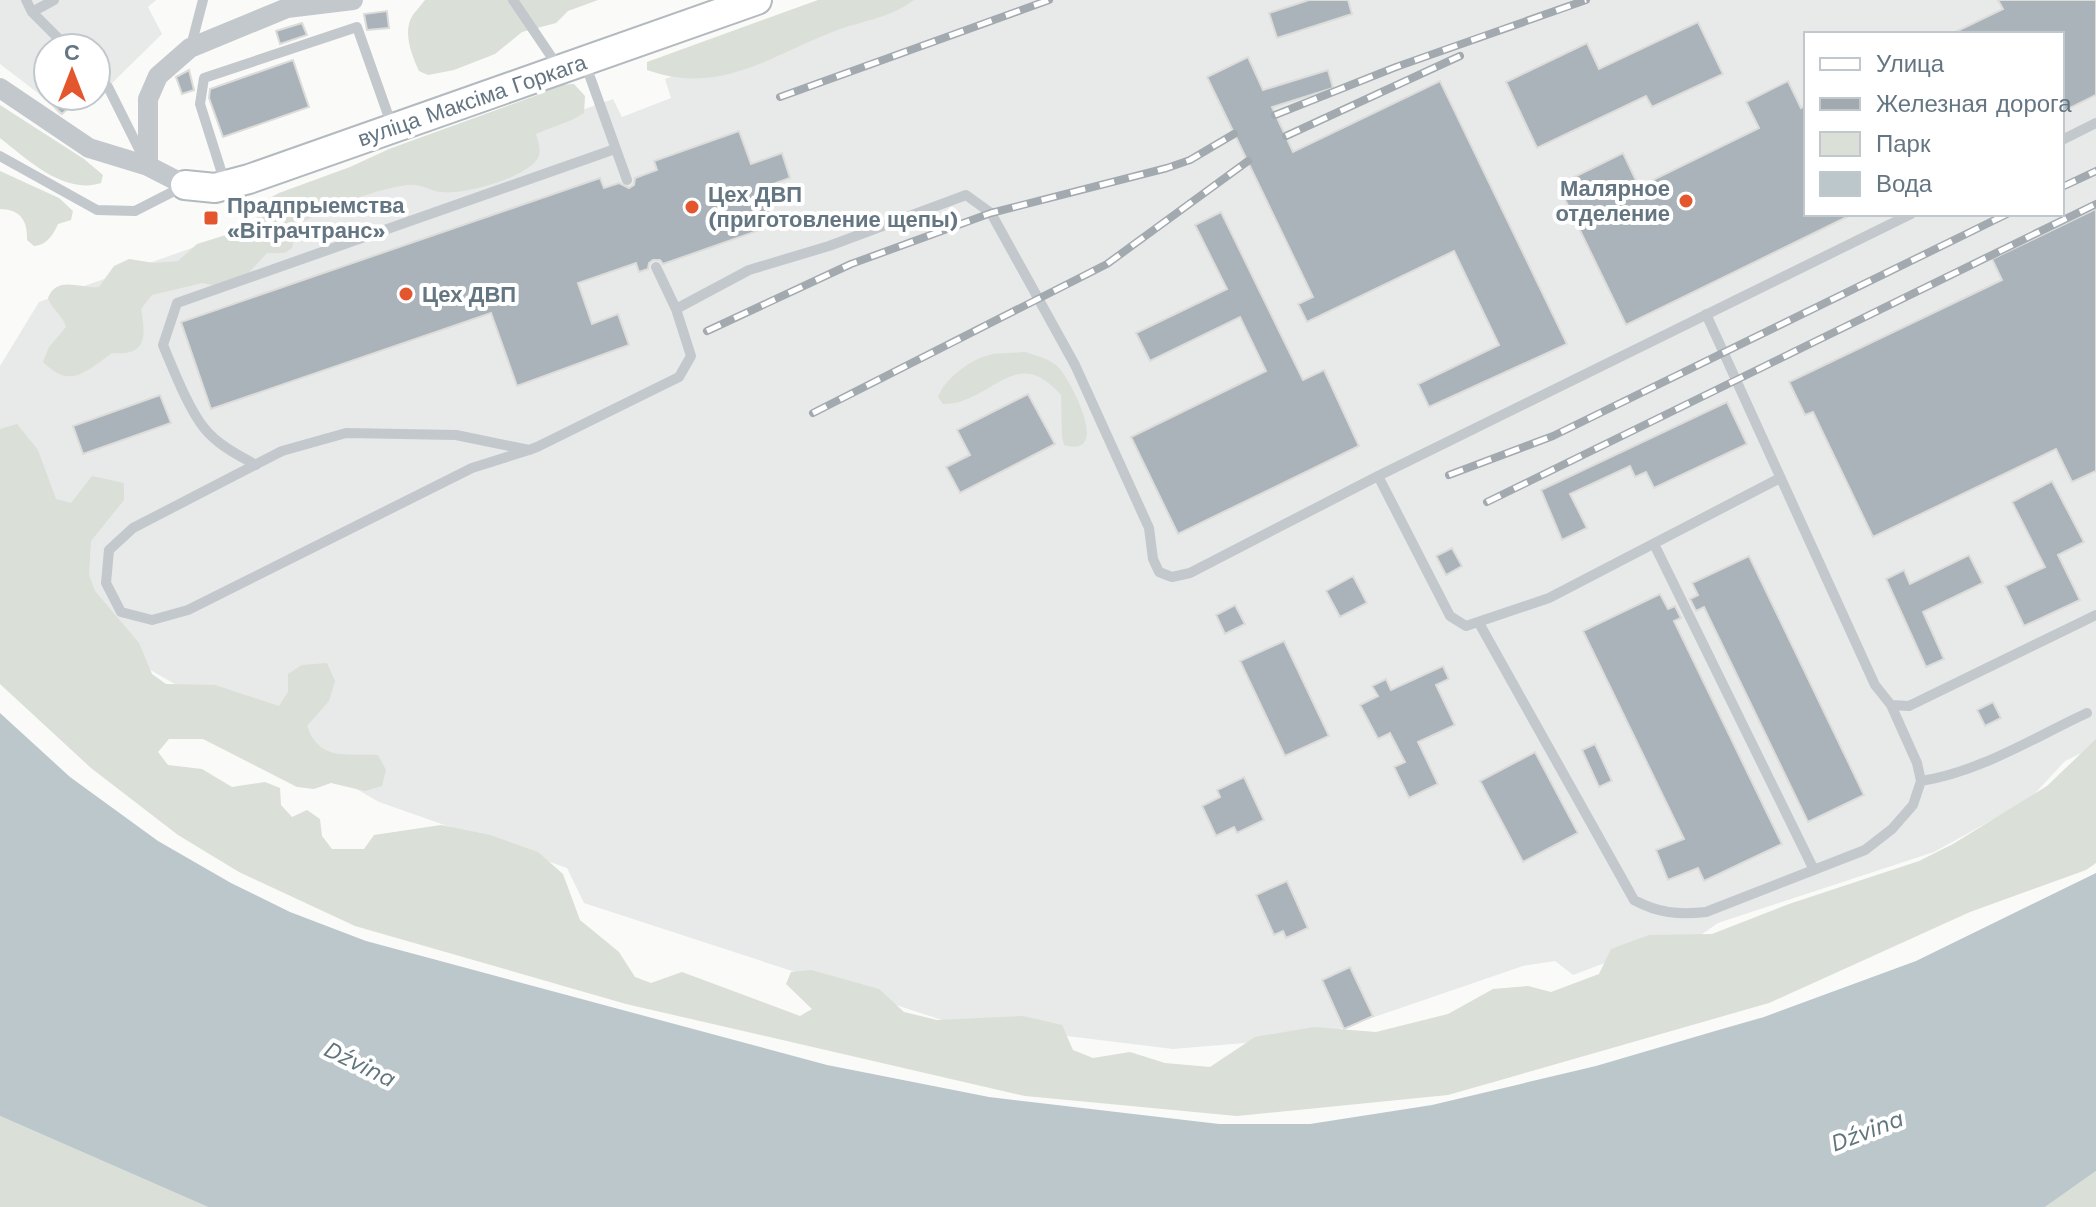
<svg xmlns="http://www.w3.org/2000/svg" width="2096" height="1207" font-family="'Work Sans',sans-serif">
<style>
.built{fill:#e8e9e9;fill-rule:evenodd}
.green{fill:#dadfd7}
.water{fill:#bbc7cb}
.building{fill:#aab3b9;stroke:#dcdcda;stroke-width:2}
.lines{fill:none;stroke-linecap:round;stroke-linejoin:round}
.secondary-casing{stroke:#b3babf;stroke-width:32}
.lane{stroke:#c3c8cc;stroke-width:10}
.street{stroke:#c3c8cc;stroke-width:20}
.secondary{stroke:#fff;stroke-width:28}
.rail-casing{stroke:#a2aab0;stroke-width:8}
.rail{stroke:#fff;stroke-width:5;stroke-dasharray:15;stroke-linecap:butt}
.poi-dot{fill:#e4572e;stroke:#fff;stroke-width:3}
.labels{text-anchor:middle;stroke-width:8;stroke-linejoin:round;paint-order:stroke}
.street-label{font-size:22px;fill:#657683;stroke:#fff}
.poi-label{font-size:22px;font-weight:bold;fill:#657683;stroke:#fff;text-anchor:start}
.water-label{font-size:24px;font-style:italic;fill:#60757c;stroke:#fff}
</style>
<rect width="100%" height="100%" fill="#fafaf8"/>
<!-- built -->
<path class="built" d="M0 0H156L148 7 162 34 108 87 96 88V48H48V96H82L60 115 47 100 0 64Z
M893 0H2096V746L2065 761 2030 799 1934 852 1718 923 1695 939 1642 949 1573 975 1555 961 1523 966 1316 1037 1173 1049 945 1021 584 903 567 868 379 802 0 583V366L39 302 613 99 622 117 671 98 665 79ZM1806 34H2062V214H1806Z"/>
<!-- green -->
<path class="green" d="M425 0H598L568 11 556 23 522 32 495 54 454 70 428 75 419 71C413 58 404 37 410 21 412 14 421 6 425 0Z
M818 0H914C891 17 867 20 840 29 774 53 722 97 647 70V62Z
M574 84 585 96 584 113C569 123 553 126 536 134 538 141 542 151 538 158 526 178 464 195 442 192 429 191 421 183 407 185 369 190 332 209 297 224L292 248 285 253H267L243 279 228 288 202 283 152 295 141 309C146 337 147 356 112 353 86 371 71 390 43 362L49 347 66 327C63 315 52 310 48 298 57 275 80 289 99 287L114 266 129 259 154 263 178 261 197 244 245 229 257 217 264 201 279 193 350 167 389 149 543 93 558 85Z
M0 105 84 159 103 175 101 183C64 195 27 159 0 138Z
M0 171 59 198 73 211 71 220 58 224C53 235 47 245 34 246L27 240C28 222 21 209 0 209Z
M1025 352C1037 356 1051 359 1059 368 1071 381 1112 459 1064 445L1062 437 1061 395C1015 342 992 404 943 404L938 397C945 378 972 358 993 354 1003 353 1015 353 1025 352Z
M17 424 38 450 56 499 71 503 92 476 124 483V500L91 541 89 575 95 591 139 643 152 674 166 684 215 685 279 706 288 692V674L302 665 327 663 335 681 329 701 307 726C320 762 346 753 378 755L386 770 382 786 365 791 331 783 314 789 297 787 203 739H169L158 752 168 765 202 769 232 787 265 782 280 788 281 805 292 817 307 810 320 819 322 836 332 849H364L374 835 441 825 490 835 538 852 563 874 580 920 619 952 635 977 651 983 682 972 800 1016 812 1009 786 984 791 972 811 970 879 989 904 1012 937 1020 1023 1016 1062 1025 1073 1050 1093 1058 1130 1052 1165 1063 1210 1067 1255 1037 1314 1027 1376 1032 1448 1014 1493 989 1528 986 1551 992 1599 974 1611 949 1649 935 1712 934 1789 904 1919 861 1953 844 2047 786 2096 739V863L2086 870 1970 912 1769 1003 1448 1095 1237 1116 1025 1096 626 1004 355 926 239 872 178 835 91 768 0 684V429Z
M0 1116 208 1207H0Z
M2096 1171V1207H2045Z"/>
<!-- water -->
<path class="water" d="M0 713 70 777 158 841 231 883 290 912 366 941 827 1065 989 1097 1219 1124H1310L1432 1105 1596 1066 1722 1029 1764 1017 1916 961 2096 873V1171L2045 1207H208L0 1116Z"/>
<!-- building -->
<path class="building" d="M1309 0H1348L1352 14 1277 38 1269 13Z
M1998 0H2096V95L2062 112V34H1951L2003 9Z
M387 11 389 28 367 30 364 14Z
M1698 22 1723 74 1652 107 1646 96 1537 148 1506 82 1587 43 1599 69Z
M302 23 307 35 280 44 276 31Z
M1248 57 1263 90 1328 70 1333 88 1272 107 1293 152 1440 81 1567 344 1429 407 1418 384 1499 345 1454 251 1307 322 1298 304 1313 297 1207 77Z
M293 60 309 107 223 137 209 98 210 89Z
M189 70 194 90 182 94 176 77Z
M1788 81 1801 108 1806 105V214H1853L1626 325 1558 185 1623 153 1639 187 1759 128 1746 102Z
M43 96H82L62 114Z
M739 131 751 164 782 153 790 178 762 188 774 225 663 264 660 260H653L649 263 648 269 639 272 636 263 578 283 592 324 618 314 629 345 517 386 491 313 211 409 181 322 600 178 604 188 619 183 629 188 634 185 635 178 657 170 654 161Z
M2096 209V471L2072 482 2056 449 1873 537 1813 412 1805 415 1789 382 2002 280 1992 259Z
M1221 212 1303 380 1324 370 1359 446 1178 534 1131 437 1266 371 1240 317 1150 361 1136 333 1227 289 1195 225Z
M1028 394 1055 444 960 493 946 467 970 455 957 430Z
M160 395 171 423 83 454 73 426Z
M1727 402 1747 444 1654 488 1646 472 1635 477 1630 466 1570 494 1587 528 1562 540 1541 490Z
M2052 481 2084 542 2058 555 2080 600 2024 626 2005 586 2045 567 2012 502Z
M1452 548 1462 566 1446 575 1436 556Z
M1969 555 1983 583 1923 612 1944 659 1926 667 1886 579 1904 570 1910 584Z
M1749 556 1864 795 1808 822 1704 607 1696 611 1690 599 1698 595 1692 583Z
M1353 576 1367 603 1340 617 1326 591Z
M1660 594 1668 609 1675 606 1681 618 1674 621 1782 844 1704 881 1698 868 1668 880 1656 850 1684 839 1583 631Z
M1235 605 1245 624 1225 634 1216 615Z
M1284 641 1329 736 1285 756 1240 661Z
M1443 666 1449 679 1436 685 1455 725 1418 742 1438 784 1409 798 1394 767 1405 762 1390 733 1378 739 1360 705 1378 696 1372 686 1386 679 1391 690Z
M1993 702 2001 718 1985 726 1977 710Z
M1595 744 1612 781 1599 787 1582 750Z
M1535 752 1578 833 1523 862 1480 781Z
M1244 777 1264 820 1237 833 1234 827 1216 836 1202 806 1220 797 1217 790Z
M1287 881 1308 928 1286 938 1283 931 1274 935 1256 895Z
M1350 967 1373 1016 1344 1029 1322 980Z"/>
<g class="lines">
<!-- secondary casing -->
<g class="secondary-casing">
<path id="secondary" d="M185 185 215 188 249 179 757 0"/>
</g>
<!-- lane -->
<path class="lane" d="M26 0 32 12 68 48
M513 0 559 68
M32 12 54 0
M191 46 203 0
M585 63 627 180
M96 76 108 87 143 157
M2062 140 2096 123
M0 156 97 210 135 211 184 186
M225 183 200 104 204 78 357 27 392 126
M656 267 676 309 749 270 829 246 966 195 991 213 1075 365 1149 528 1153 559 1159 572 1172 577 1190 573 1378 476 1911 214
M1706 314 1875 685 1891 705 1909 706 2096 615
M529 450 456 435 346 433 282 451 133 528 109 550 106 583 121 612 152 620 188 610 472 468 529 450 537 447 679 377 691 356 676 309
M256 465C238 455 218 445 205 429 189 410 173 369 163 345L177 303 615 149
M1378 476 1450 616 1466 626 1549 598 1780 478
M1654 544 1814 870
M1479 623 1634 900C1658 913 1678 915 1706 912L1865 850 1892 829 1913 805 1921 781 1917 763 1891 705
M1921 781C1980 772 2033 738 2087 713"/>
<!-- street -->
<path class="street" d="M0 88 89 148 148 166 185 185
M148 166V99L158 76 190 48 287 8 353 0"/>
<!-- secondary -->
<use href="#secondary" class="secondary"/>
<!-- rail casing -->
<g class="rail-casing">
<path id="rail" d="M780 97 1049 0
M1275 115 1396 67 1586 0
M1286 136 1460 56
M2062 187 2096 171
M707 331 851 264 991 213 1167 168 1190 160 1234 134
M813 413 1107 264 1248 161
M1449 475 1553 436 2007 214
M1487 502 2096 204"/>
</g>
<!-- rail -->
<use href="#rail" class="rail"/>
</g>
<!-- markers -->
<g class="poi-dot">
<circle cx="1686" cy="201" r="8"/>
<circle cx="692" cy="207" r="8"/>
<rect x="203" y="210" width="16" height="16" rx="4"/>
<circle cx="406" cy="294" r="8"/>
</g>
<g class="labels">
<!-- street labels -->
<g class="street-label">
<text transform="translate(472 100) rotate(-19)" y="8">вуліца Максіма Горкага</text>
</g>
<!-- poi labels -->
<g class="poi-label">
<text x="1670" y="196" text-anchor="end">Малярное<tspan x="1670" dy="25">отделение</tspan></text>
<text x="708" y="202">Цех ДВП<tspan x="708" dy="25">(приготовление щепы)</tspan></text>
<text x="227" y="213">Прадпрыемства<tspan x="227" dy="25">«Вітрачтранс»</tspan></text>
<text x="422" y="302">Цех ДВП</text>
</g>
<!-- water labels -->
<g class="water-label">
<text transform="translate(360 1064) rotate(26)" y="8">Dźvina</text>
<text transform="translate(1867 1131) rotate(-21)" y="8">Dźvina</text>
</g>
</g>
<!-- legend -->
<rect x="1804" y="32" width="260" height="184" fill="#ffffff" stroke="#c1c8cd" stroke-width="2"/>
<rect x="1820" y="58" width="40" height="12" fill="#ffffff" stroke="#c1c8cd" stroke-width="2"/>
<text x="1876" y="72" font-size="24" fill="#657683">Улица</text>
<rect x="1820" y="98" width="40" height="12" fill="#a2aab0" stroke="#c1c8cd" stroke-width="2"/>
<text x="1876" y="112" font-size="24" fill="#657683">Железная дорога</text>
<rect x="1820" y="132" width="40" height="24" fill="#dadfd7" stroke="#c1c8cd" stroke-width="2"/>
<text x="1876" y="152" font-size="24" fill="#657683">Парк</text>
<rect x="1820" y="172" width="40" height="24" fill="#bbc7cb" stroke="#c1c8cd" stroke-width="2"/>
<text x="1876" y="192" font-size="24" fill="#657683">Вода</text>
<!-- north arrow -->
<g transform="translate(72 72)"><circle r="38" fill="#ffffff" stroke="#c1c8cd" stroke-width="2"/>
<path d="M0-6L14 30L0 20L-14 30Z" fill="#e4572e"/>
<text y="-12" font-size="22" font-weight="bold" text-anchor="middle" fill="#657683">С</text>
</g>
</svg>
